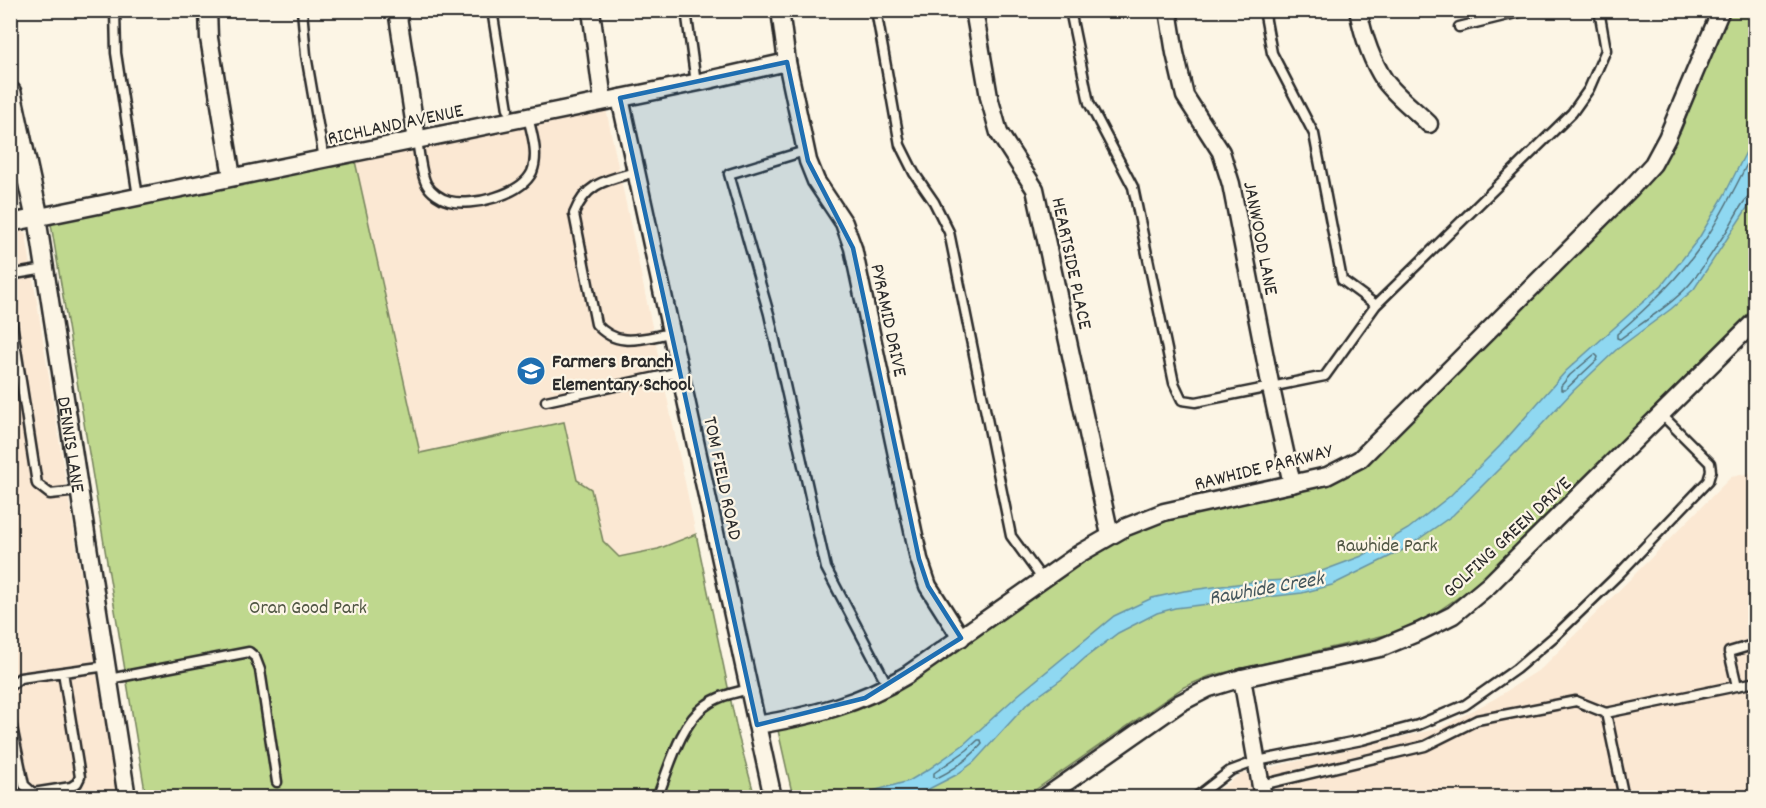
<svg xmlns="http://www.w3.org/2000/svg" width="1766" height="808" font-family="Dekko,sans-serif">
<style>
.built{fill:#fbe8d3}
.green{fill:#bfd88e;stroke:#75825c;stroke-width:1.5}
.water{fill:#8fd8f1;stroke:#6793a2;stroke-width:1.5}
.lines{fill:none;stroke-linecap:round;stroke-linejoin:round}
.shore{stroke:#53707a;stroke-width:1.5}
.service-casing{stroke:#2b2b2b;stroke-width:13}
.minor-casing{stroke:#2b2b2b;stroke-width:21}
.tertiary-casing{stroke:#2b2b2b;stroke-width:26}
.service{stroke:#fcf5e5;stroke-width:8}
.minor{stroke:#fcf5e5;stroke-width:16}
.tertiary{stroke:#fcf5e5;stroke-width:21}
.marked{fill:#1f6fb2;fill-opacity:0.2;stroke:#1f6fb2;stroke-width:4.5;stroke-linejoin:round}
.labels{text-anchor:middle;stroke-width:4.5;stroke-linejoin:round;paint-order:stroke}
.street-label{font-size:20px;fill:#2b2b2b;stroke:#fcf5e5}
.poi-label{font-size:20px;font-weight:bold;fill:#2b2b2b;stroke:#fcf5e5;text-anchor:start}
.park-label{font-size:20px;fill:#505644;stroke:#fcf5e5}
.water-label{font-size:21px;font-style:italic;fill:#44565c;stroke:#fcf5e5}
</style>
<rect width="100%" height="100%" fill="#fcf5e5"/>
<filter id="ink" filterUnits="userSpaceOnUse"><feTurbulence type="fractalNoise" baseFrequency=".0167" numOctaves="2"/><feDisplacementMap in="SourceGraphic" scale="12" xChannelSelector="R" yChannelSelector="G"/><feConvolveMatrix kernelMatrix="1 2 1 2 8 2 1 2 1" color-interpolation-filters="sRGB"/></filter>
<g filter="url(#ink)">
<!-- built -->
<path class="built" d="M606 109 696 534 658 549 619 557 603 541 591 489 420 453 355 161Z
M17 223 26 235 117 797 11 798 10 224Z
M1755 472V797L1207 798 1241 774 1440 728 1496 698 1542 668 1731 477Z"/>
<!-- green -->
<path class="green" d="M1728 11H1755V307L1476 585 1434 614 1394 633 1210 676 1184 687 1025 797H793L777 726 848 708 1110 538 1165 516 1333 477 1655 169 1681 131Z
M355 161 420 453 564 422 577 480 591 489 603 541 619 557 658 549 696 534 738 735 755 797H146L50 218Z"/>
<!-- water -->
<path class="water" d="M1755 134V196L1694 289 1671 309 1616 350 1573 391 1518 450 1453 515 1403 550 1332 585 1302 593 1175 608 1157 613 1118 633 1085 658 1062 679 1027 704 974 762 956 775 921 793 907 797H851L909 781 929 769 963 745 1018 695 1114 616 1152 598 1184 591 1252 582 1285 580 1322 571 1362 556 1408 529 1450 496 1500 446 1566 371 1662 285 1699 238 1725 194Z"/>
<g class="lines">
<!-- shore -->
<path class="shore" d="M1756 146C1740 178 1725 210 1705 240 1681 276 1649 306 1617 334V338L1620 339C1643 322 1670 306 1689 285 1703 269 1714 249 1726 232 1733 222 1744 194 1756 193
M1595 354 1598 357 1597 360 1565 390H1561V386L1570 375Z
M978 740H981L982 744C969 759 955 769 937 778L934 777V773L967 750Z"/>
<!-- service casing -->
<g class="service-casing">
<path id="service" d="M115 10 116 53 138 197
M302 10 306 55 324 159
M492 10 508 109
M686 10 696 83
M876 10 900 145 914 173 934 202 949 232 1011 536 1043 580
M1070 10 1089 103 1133 187 1174 383 1182 400 1196 402 1325 376 1376 305 1572 113 1589 89 1606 50 1599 10
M1264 10 1272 53 1314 134 1342 280 1376 305
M1459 27 1528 10
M417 140C419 151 421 176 427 185 431 192 441 199 449 201 472 207 521 195 532 172 539 155 532 134 528 117
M805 151 729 174 769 314 826 568 888 686
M636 172C606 180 586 183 574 214L596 324C618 349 642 338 671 333
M10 278 15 274 45 269
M10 310 37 484 50 494 79 491
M546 401 680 372
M109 679 249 652 255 657 260 670 277 782
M10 686 20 678 107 666
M1737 686 1729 652 1756 644
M10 717 24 785 33 793 34 797
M1261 785 1425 746 1477 720 1576 701 1606 713
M33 793 71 787 77 783 80 777 63 672
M657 798C669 769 680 724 705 706 718 696 733 693 749 689
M1195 798 1230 771 1257 761 1362 740 1418 725 1465 705 1516 669 1556 635 1619 574 1708 481 1711 471 1710 463 1662 415
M1624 798 1606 713 1756 682"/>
</g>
<!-- minor casing -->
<g class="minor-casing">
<g id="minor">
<path d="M208 10 209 38 232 177"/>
<path d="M397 10 417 140"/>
<path d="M591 10 603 101"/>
<path d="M780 10 787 62 808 161 816 181 844 223 853 248 919 559 928 586 961 638"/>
<path d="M974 10 989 97 999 133 1035 189 1110 535"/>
<path d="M1168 10 1175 53 1185 96 1221 152 1231 184 1271 388 1292 484"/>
<path d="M1358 10C1363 35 1371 60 1385 81 1397 97 1415 110 1429 124"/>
<path d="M620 98 773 798"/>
<path id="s1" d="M37 217 127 798"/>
<path d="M10 223 704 81 787 62"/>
<path d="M1242 678 1263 798"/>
<path d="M757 725C811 716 860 704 907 675L1079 554 1126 527 1164 512 1327 476 1360 459 1631 188 1653 164 1667 138 1721 10"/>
<path d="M1044 798 1180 703 1209 688 1242 678 1380 648 1421 631 1453 615 1489 585 1756 320"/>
</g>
</g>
<!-- tertiary casing -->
<g class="tertiary-casing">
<path id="tertiary" d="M10 93 37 217"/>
</g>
<!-- service -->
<use href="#service" class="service"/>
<!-- minor -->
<use href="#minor" class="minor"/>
<!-- tertiary -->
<use href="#tertiary" class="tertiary"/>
</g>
</g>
<!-- marked area -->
<path class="marked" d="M787 62 808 161 853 248 919 559 928 586 961 638 865 698 757 725 620 98Z"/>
<!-- icons -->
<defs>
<g id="school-disc" transform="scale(1.5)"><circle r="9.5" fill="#1f6fb2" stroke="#fcf5e5"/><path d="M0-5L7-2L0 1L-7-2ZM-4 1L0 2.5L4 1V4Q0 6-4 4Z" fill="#fff"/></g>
</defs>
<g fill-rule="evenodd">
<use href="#school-disc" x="531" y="371"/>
</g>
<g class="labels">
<!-- street labels -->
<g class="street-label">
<text transform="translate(395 123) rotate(-12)" y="7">RICHLAND AVENUE</text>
<text transform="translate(1262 238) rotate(79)" y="7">JANWOOD LANE</text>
<text transform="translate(1073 263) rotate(78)" y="7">HEARTSIDE PLACE</text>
<text transform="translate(890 320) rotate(78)" y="7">PYRAMID DRIVE</text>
<text dy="7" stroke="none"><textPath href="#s1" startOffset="230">DENNIS LANE</textPath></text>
<text transform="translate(1263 466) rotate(-14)" y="7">RAWHIDE PARKWAY</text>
<text transform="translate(724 478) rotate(78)" y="7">TOM FIELD ROAD</text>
<text transform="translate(1506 536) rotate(-43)" y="7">GOLFING GREEN DRIVE</text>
</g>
<!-- poi labels -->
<g class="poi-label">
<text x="552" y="367">Farmers Branch<tspan x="552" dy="23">Elementary School</tspan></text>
</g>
<!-- park labels -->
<g class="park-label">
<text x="1387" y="551">Rawhide Park</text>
<text x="308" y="613">Oran Good Park</text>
</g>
<!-- water labels -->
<g class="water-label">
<text transform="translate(1266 587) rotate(-10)" y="7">Rawhide Creek</text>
</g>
</g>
<!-- margin -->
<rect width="1766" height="808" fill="none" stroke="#fcf5e5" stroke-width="36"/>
<rect x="18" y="18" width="1730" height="772" fill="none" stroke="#2b2b2b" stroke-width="2" filter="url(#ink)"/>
</svg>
